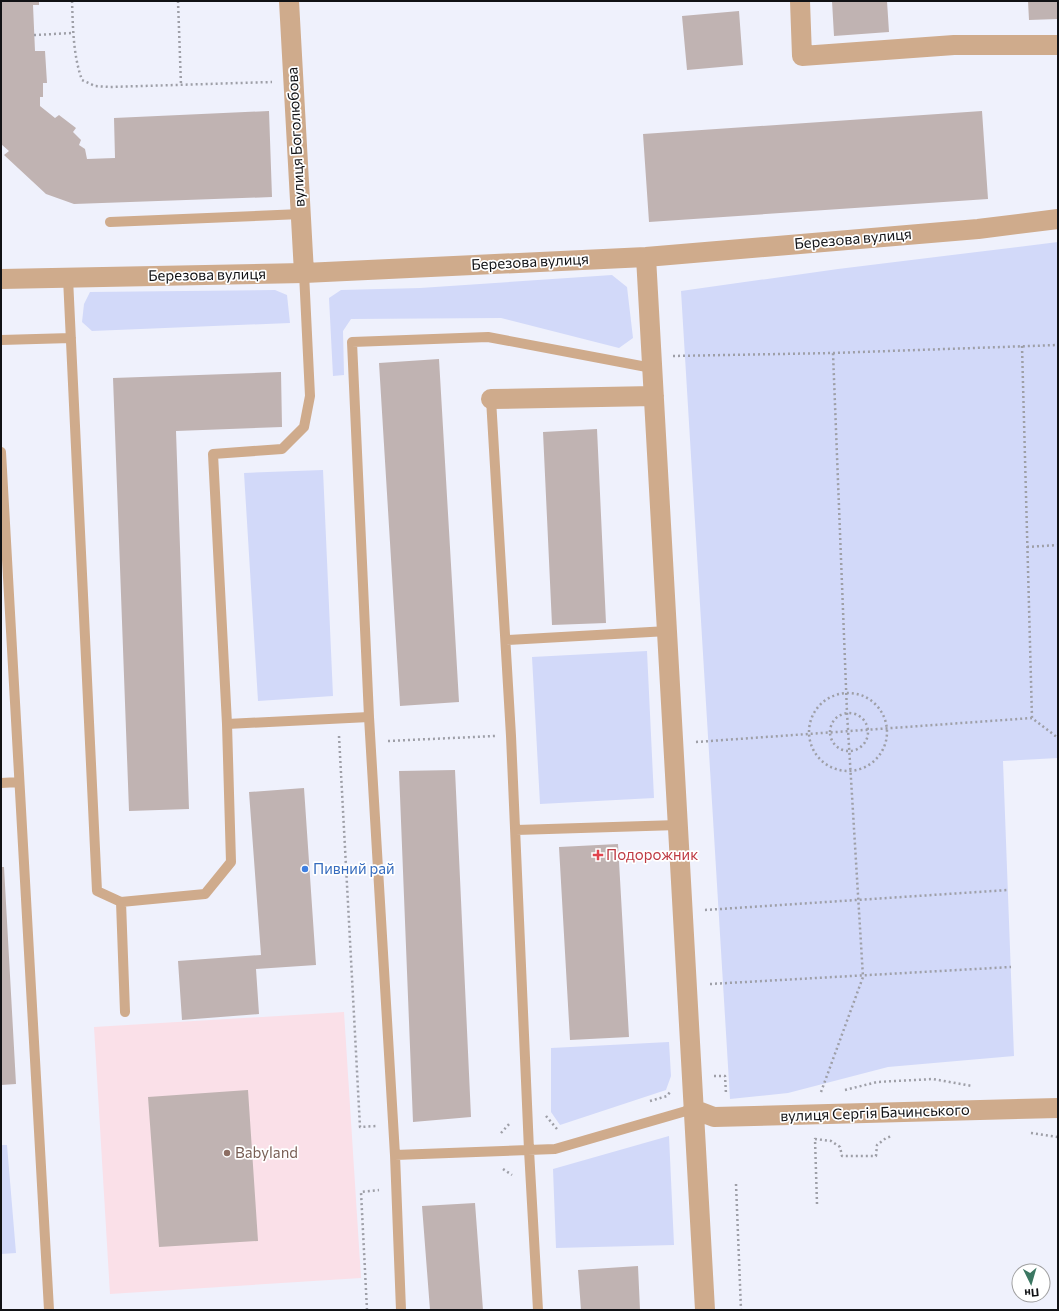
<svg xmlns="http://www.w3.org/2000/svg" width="1059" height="1311" font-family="Commissioner,sans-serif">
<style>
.education{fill:#fae0e8}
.green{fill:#d2d9f9}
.building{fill:#c0b3b2}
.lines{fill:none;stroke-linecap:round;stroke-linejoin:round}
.path{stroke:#9e9fa7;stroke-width:2.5;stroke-dasharray:2 3;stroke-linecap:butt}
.service{stroke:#cfab8c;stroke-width:10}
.minor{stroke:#cfab8c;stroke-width:20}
.health-dot{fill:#e0444e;stroke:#fff;stroke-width:1.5}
.shop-dot{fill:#3f7fe0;stroke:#fff;stroke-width:1.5}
.education-dot{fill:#8d6e63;stroke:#fff;stroke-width:1.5}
.labels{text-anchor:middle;stroke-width:3.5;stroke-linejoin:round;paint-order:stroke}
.street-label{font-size:15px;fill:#111215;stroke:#fff}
.health-label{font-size:15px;fill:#be3a42;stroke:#fff;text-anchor:start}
.shop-label{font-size:15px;fill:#366cbe;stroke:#fff;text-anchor:start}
.education-label{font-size:15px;fill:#785e54;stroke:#fff;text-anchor:start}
</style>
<rect width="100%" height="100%" fill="#eff1fc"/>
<!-- education -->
<path class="education" d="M344 1012 361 1278 110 1294 94 1027Z"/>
<!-- green -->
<path class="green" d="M1058 242V758L1003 761 1014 1056 888 1067 788 1093 730 1099 681 291 838 269Z
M612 275 627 287 633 338 619 348 501 318 351 319 343 331 344 375 333 376 329 298 341 290 420 288Z
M275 290 287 295 290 323 92 331 82 322 84 304 90 292Z
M323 470 333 696 258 701 244 473Z
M647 651 654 798 540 804 532 657Z
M669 1042 671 1076 666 1090 560 1125 551 1112V1048Z
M669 1136 674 1245 556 1248 553 1169Z
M1 1145H7L16 1253 1 1254Z"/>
<!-- building -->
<path class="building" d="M1 1H39V5H33L35 51H45L47 83H43V97H40V106L55 118 59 115 76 128 73 132 81 140 79 145 85 149 87 159 115 158 114 118 269 111 272 197 74 204 46 194 4 155 9 151 1 144Z
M832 1H887L889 32 834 36Z
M1028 1H1058V19L1029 20Z
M739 11 743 65 687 70 682 16Z
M982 111 988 199 649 222 643 134Z
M439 359 459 702 400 706 379 363Z
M281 372 282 427 176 431 189 809 129 811 113 378Z
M597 429 606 623 552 625 543 432Z
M455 770 471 1117 413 1122 399 771Z
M304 788 316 965 256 969 259 1014 182 1020 178 961 261 955 249 792Z
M618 844 629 1037 570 1040 559 847Z
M1 867H4L16 1084 1 1085Z
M248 1090 258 1241 159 1247 148 1097Z
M475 1203 483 1310H430L422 1206Z
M638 1266 640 1310H581L578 1270Z"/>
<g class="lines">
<!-- path -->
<path class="path" d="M72 1C73 28 73 55 82 80L95 86 110 87 272 82
M178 1 181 85
M34 35 73 33
M1022 346 1032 718
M673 356 833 353 1058 345
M1027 547 1058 545
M809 732a39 39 0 1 1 78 0a39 39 0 1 1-78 0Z
M830 732a19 19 0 1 1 38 0a19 19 0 1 1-38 0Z
M339 736 360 1127 376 1126
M388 741 495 736
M696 742 1032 718 1058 738
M705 910 1008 890
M710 984 1011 967
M714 1076H725L726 1094
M845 1090 877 1082 933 1079 972 1086
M821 1092 863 977 847 713 833 353
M650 1101 667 1096 670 1092
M546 1116 557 1129 559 1128
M501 1133 510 1123
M1031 1133 1058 1137
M503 1169 512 1175
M736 1184 741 1310
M817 1204 815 1139 831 1141 840 1147 842 1156H876L877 1145 886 1138 892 1136
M367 1310 361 1192 379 1190"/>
<!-- service -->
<path class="service" d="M110 222 301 214
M68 278 97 891 121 902
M1 340 71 338
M491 399 511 736 529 1150 538 1310
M1 452 49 1310
M506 640 668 631
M227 724 369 717
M1 783 19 782
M516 830 678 825
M125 1012 121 902 205 894 231 862 227 724 213 454 282 449 304 427 310 396 304 273
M395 1155 555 1149 693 1109
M401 1310 395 1155 369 717 352 342 488 337 652 368"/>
<!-- minor -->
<path class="minor" d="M289 1 304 273
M800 1 802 56 954 45H1058
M646 257 705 1310
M1 279 304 273 646 257 978 229 1058 219
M491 399 654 396
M693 1109 714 1117 1058 1108"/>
</g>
<!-- markers -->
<path class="health-dot" d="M596 849h4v4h4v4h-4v4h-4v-4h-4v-4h4z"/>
<circle class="shop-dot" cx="305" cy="869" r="4"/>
<circle class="education-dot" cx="227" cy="1153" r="4"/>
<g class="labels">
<!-- street labels -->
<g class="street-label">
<text transform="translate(296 137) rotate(-93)" y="5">вулиця Боголюбова</text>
<text transform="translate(853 239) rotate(-5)" y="5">Березова вулиця</text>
<text transform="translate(530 262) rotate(-3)" y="5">Березова вулиця</text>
<text transform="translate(207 275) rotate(-1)" y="5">Березова вулиця</text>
<text transform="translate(875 1113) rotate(-2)" y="5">вулиця Сергія Бачинського</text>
</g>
<!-- health labels -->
<g class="health-label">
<text x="606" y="860">Подорожник</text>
</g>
<!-- shop labels -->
<g class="shop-label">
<text x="313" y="874">Пивний рай</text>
</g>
<!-- education labels -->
<g class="education-label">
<text x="235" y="1158">Babyland</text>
</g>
</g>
<!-- border -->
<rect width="1059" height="1311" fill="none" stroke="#111215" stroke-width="4"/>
<!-- north arrow -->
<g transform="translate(1031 1283) rotate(175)"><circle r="19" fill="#ffffff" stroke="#a0a0a1"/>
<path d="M0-3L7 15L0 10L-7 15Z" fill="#3b7762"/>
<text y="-6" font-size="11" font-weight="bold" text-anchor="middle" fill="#111215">Пн</text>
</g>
</svg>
